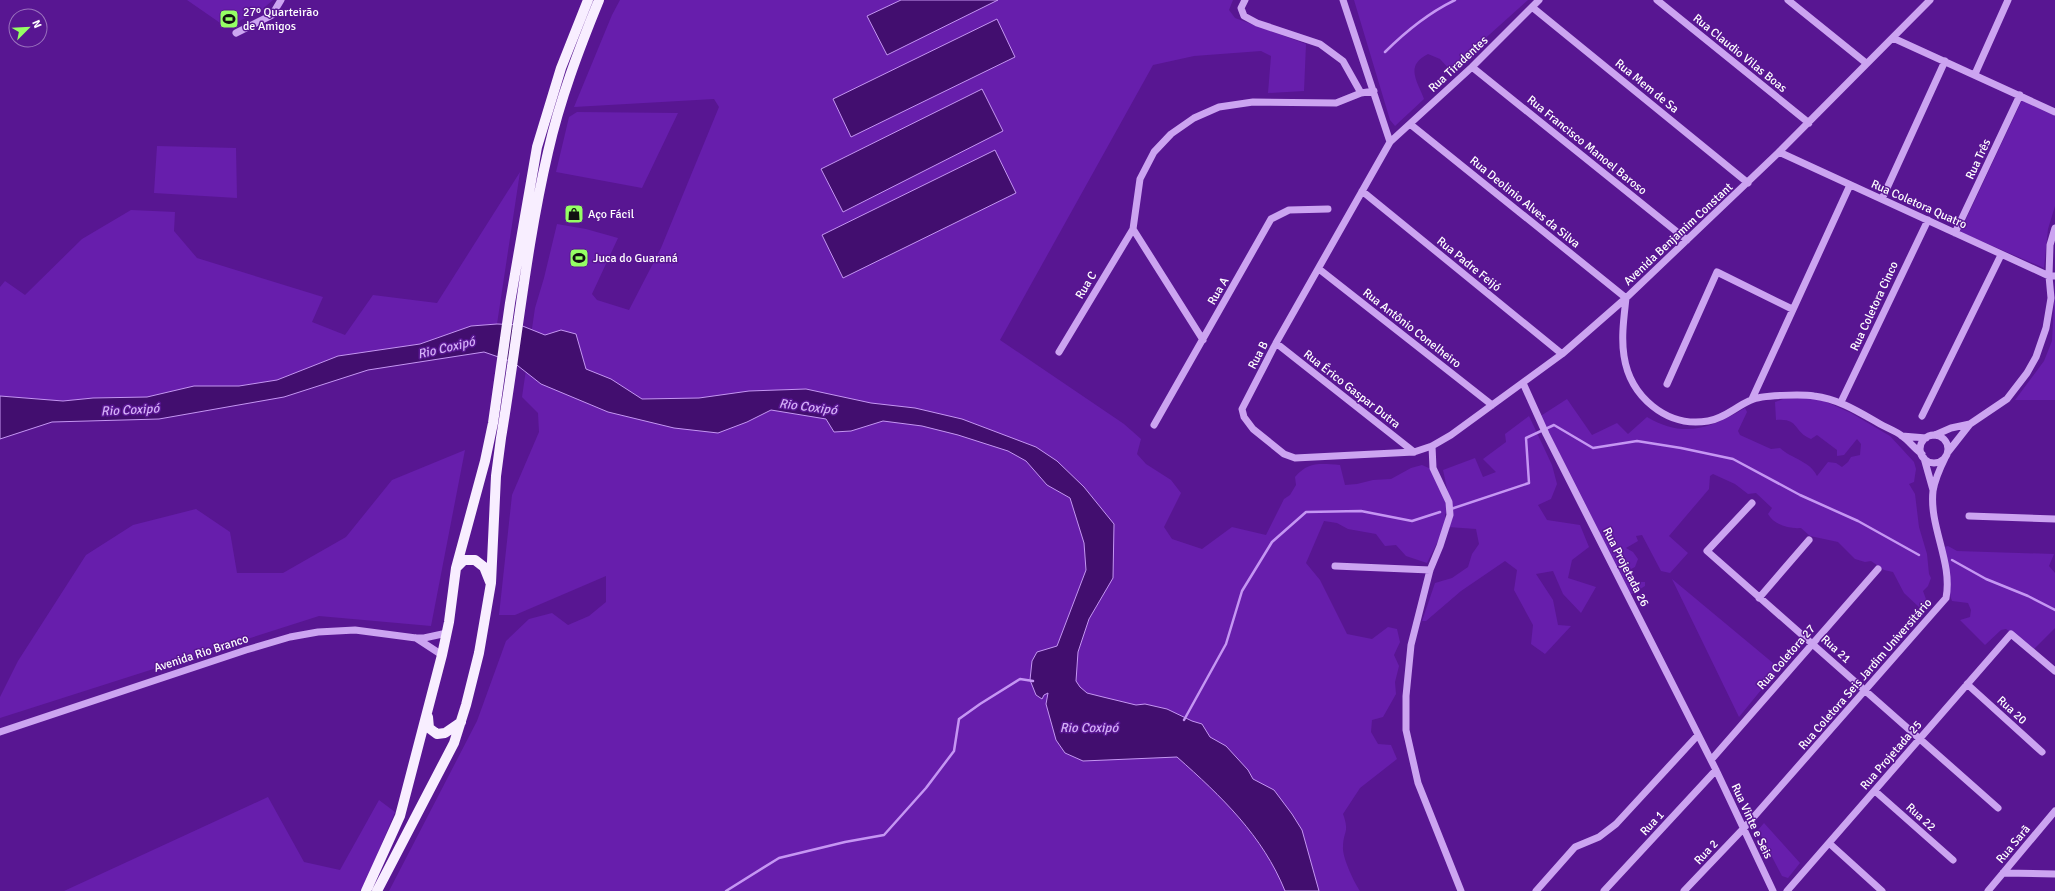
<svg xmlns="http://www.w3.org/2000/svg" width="2055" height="891" font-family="Signika,sans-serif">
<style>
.green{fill:#671eac}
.water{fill:#420e6f;stroke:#c596f3}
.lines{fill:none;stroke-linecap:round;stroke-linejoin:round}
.stream{stroke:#c596f3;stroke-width:2.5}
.minor{stroke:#cca4f1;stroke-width:7}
.major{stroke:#f8eeff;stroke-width:10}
.labels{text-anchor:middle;stroke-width:3;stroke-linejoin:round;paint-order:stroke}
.poi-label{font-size:12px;fill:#fff;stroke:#581692;text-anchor:start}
.street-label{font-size:12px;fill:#fff;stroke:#581692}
.water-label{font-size:13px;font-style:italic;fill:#d5b0f8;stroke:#581692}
</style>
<rect width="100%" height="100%" fill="#581692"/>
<!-- green -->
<path class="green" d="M187 0H273L259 12 226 27Z
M620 0H1233L1229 10 1235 18 1306 44 1304 91 1268 93 1271 56 1261 51 1194 56 1153 65 1000 340 1124 424 1141 439 1137 454 1146 464 1171 480 1181 493 1164 527 1172 539 1202 549 1232 527 1266 535 1284 499 1290 495 1296 485 1295 477C1309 461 1320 464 1340 465L1345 485 1357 484 1373 480 1391 479 1411 468 1422 465 1431 469 1449 498 1443 470 1475 458 1483 477 1496 472 1483 459 1506 442 1505 434 1529 416 1552 465 1557 484 1551 499 1538 505 1547 520 1580 525 1589 547 1572 560 1568 578 1596 587 1581 613 1563 594 1553 571 1536 574 1553 600 1558 625 1571 626 1545 654 1531 644 1533 625 1514 590 1517 570 1505 561 1461 591 1426 621H1422L1435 583 1452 578 1468 567 1472 554 1479 544 1476 529 1448 527 1449 504 1445 515V527L1427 563 1406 556 1396 545 1385 546 1376 534 1348 529 1337 523 1324 521 1306 563 1320 580 1347 634 1372 639 1388 627 1397 629 1400 642 1394 655 1399 666 1395 682 1396 694 1383 717 1372 720 1371 732 1378 744 1391 745 1397 759 1360 788 1343 814C1350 833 1343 831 1343 847 1342 857 1354 882 1360 891H389L477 721 506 641 529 619 552 613 568 625 589 616 606 602V576L515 615H499L512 495 539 432 538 413 522 397 535 308 544 278 557 224 586 229 618 238 592 294 597 300 629 310 661 248 719 107 714 99 574 107 612 15Z
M1354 0H1528L1450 70 1440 59 1428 54C1404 66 1418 82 1424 99L1395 126 1390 120Z
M2022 100 2055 116V206L2048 229 2044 268 1960 232Z
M577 112 678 113 642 188 556 172 569 117Z
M157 146 236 148 237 198 154 193Z
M520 172 497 324 471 326 420 344 338 356 277 380 239 386H194L147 397 93 398 63 401 0 396V287L5 281 25 295 82 239 131 210 175 212 174 231 197 258 323 297 312 322 345 335 373 295 437 303Z
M2055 285V400H2015L2044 361 2052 341Z
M1807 398 1822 400 1851 413 1890 436 1914 462 1916 469 1914 482 1909 484 1915 494 1919 527 1927 554 1929 574 1931 578 1928 586 1923 591 1927 602 1921 609 1904 593 1893 572 1884 570 1871 561 1865 562 1855 559 1838 542 1810 536 1801 528C1789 529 1774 525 1768 514L1772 508 1756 493 1748 494 1735 484 1713 474 1710 476 1709 489 1669 536 1688 553 1670 573 1661 571 1642 535 1636 536 1638 541 1626 548 1633 552 1638 559 1635 567 1629 570 1626 576 1628 582H1645V586L1632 594 1628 593 1539 417 1567 399 1592 435 1617 423 1628 434 1647 417C1684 439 1711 428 1745 408L1747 412 1738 431 1740 435 1771 449 1780 448C1792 459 1810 461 1817 476L1828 462 1836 463 1842 467 1848 462 1851 457 1860 455 1861 444 1857 439 1844 455 1837 456V450L1817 435 1811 439C1792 431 1800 418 1776 420L1775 402 1783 399Z
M465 450 431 626 319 616 0 718V697L18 661 86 555 133 525 196 509 230 532 237 573H283L346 537 392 480Z
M1948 546 1957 551 2054 554 2049 566 2055 573V628L2034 649 2006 629 2001 630 1985 645 1960 620 1970 617 1971 610 1968 603 1952 601 1950 595 1944 547Z
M1672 579 1779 668 1739 717Z
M268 797 304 862 340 870 379 800 395 812 362 891H64Z
M1764 823 1800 863 1788 878 1782 876 1758 830Z"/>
<!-- water -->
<path class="water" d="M901 0H998L887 55 867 16Z
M997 19 1015 57 851 137 833 99Z
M982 89 1003 131 843 212 821 169Z
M995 150 1016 193 843 278 822 235Z
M497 324 520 325 545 335 561 330 576 334 586 369 611 379 642 399 699 398 749 391 806 389 871 403 915 408 962 419 1036 447 1057 461 1084 487 1114 524 1113 578 1089 619 1078 652 1076 681 1080 687 1087 693 1103 697 1136 705 1145 704 1167 709 1192 721 1202 724 1210 737 1226 746 1248 770 1253 779 1274 790 1292 814 1302 830 1319 891H1285C1263 836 1221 796 1177 757L1083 761 1065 753 1056 740 1046 704 1048 693 1044 695 1042 699 1036 695 1030 680 1032 661 1037 652 1057 646 1086 570 1084 543 1070 498 1047 485 1026 461 1008 451 958 435 922 426 883 421 851 431 834 432 826 419 771 410 747 422 718 433 674 428 608 412 541 384 513 362 484 352 368 370 284 397 159 419 52 422 0 439V396L63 401 93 398 147 397 194 386H239L277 380 338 356 420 344 471 326Z"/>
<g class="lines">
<!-- stream -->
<path class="stream" d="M1385 52C1406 31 1428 13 1455 0
M1451 509 1529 483 1526 438 1554 425 1593 448 1637 441 1681 448 1733 459 1800 495 1858 521 1919 555
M1952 560 1986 579 2028 596 2055 610
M1184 720 1226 644 1242 591 1272 542 1306 512 1361 511 1412 521 1440 512
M726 891 779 858 845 842 884 835 926 788 954 751 959 719 980 704 1020 679 1033 681"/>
<!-- minor -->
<path class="minor" d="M1245 0 1241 8 1244 16 1257 23 1320 44 1343 61 1361 93
M1343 0 1390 142
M1539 0 1472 67 1390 142 1276 343 1242 409 1244 417 1253 429 1284 454 1295 458 1414 452 1432 446 1451 435 1562 354 1626 298 1779 152 1930 0
M1657 0 1809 123
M1788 0 1866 63
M1532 7 1748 183
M236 33 272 15 281 0
M1893 38 2055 112
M1472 67 1687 240
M1975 74 2008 0
M1410 124 1626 298
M1779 152 2049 276H2055
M1362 191 1562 354
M1882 199 1945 61
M1955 233 2020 95
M1319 269 1492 405
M1626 298C1624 317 1621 337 1624 356 1630 396 1666 428 1708 421 1725 418 1735 407 1751 400 1761 395 1802 394 1814 396 1839 399 1859 412 1880 424 1887 428 1896 431 1902 436 1909 441 1915 449 1922 454
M1203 340 1133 229 1140 179 1154 152 1171 134 1194 118 1219 107 1253 102 1336 103 1361 93 1374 91
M1276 343 1414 452
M1059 352 1133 229
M1523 383 1546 434 1716 770 1773 891
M1667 384 1717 272 1792 309
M1752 399 1850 185
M1841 402 1928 220
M1922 416 2001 255
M1154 425 1271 219 1289 210 1328 209
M1935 435 1951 428 1970 424
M1920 449a14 14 0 1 1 28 0a14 14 0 1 1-28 0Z
M1902 436 1926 438
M1432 446 1433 468 1449 502 1450 515 1440 546 1430 570 1411 645 1406 696V730L1418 783 1461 891
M1948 452 1970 424 2007 399 2027 373 2036 357 2046 328 2051 298 2049 276 2050 245 2055 228
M1924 458 1933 490
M1752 503 1707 551 1998 808
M1969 516 2055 519
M1335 566 1430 570
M1759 598 1809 540
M416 638 442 655
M1967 684 2042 752
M0 732 246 650 290 637 318 632 355 630 416 638H424L447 633
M1711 760 1878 569
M1875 791 1953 860
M1829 843 1882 891
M2003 873 2055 874
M1536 891 1575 847 1599 837 1616 824 1698 735
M1604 891 1716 770
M1684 891 1744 828 1946 598C1953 562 1929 527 1933 491 1935 479 1941 466 1946 456
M1787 891 2011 634 2055 671
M1988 891 2055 811"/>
<!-- major -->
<path class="major" d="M456 568 464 560H475L484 567 490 582
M428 717 429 728 437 734 445 733 461 722
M366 891 400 816 442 655 449 622 456 568 485 461 493 423 510 303 537 147 561 68 588 0
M377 891 454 743 466 705 479 653 491 583 496 476 501 438C517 343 526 246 548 152 560 99 579 49 599 0"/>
</g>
<!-- icons -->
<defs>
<g id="stadium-square" transform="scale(1)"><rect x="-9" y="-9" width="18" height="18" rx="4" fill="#95ff64" stroke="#581692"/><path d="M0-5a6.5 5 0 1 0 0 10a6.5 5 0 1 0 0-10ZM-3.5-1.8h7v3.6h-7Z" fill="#111"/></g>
<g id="shop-square" transform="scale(1)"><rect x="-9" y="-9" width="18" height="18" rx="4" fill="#95ff64" stroke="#581692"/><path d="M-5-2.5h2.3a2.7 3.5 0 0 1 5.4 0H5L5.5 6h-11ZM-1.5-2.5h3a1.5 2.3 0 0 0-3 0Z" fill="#111"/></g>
</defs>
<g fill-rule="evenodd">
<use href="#stadium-square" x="229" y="19"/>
<use href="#shop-square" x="574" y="214"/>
<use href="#stadium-square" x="579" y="258"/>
</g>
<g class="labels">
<!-- poi labels -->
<g class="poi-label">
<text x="243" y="16">27º Quarteirão<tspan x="243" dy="14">de Amigos</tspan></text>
<text x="588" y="218">Aço Fácil</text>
<text x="593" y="262">Juca do Guaraná</text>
</g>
<!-- street labels -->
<g class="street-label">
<text transform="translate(1740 53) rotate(39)" y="4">Rua Claudio Vilas Boas</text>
<text transform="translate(1458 64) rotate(-43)" y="4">Rua Tiradentes</text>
<text transform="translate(1647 86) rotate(39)" y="4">Rua Mem de Sa</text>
<text transform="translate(1587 145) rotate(39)" y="4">Rua Francisco Manoel Baroso</text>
<text transform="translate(1978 159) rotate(-65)" y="4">Rua Três</text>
<text transform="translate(1525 202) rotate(39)" y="4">Rua Deolinio Alves da Silva</text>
<text transform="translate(1919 204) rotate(24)" y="4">Rua Coletora Quatro</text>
<text transform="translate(1678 234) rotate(-43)" y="4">Avenida Benjamim Constant</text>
<text transform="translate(1469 264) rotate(39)" y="4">Rua Padre Feijó</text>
<text transform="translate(1086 285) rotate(-59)" y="4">Rua C</text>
<text transform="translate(1218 291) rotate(-60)" y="4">Rua A</text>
<text transform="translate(1874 306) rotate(-65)" y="4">Rua Coletora Cinco</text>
<text transform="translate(1412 328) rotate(38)" y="4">Rua Antônio Conelheiro</text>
<text transform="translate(1258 355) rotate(-63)" y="4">Rua B</text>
<text transform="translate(1352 389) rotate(38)" y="4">Rua Érico Gaspar Dutra</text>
<text transform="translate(1626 567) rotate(63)" y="4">Rua Projetada 26</text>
<text transform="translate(1836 649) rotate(42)" y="4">Rua 21</text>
<text transform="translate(201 653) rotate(-18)" y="4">Avenida Rio Branco</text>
<text transform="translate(1786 657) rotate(-49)" y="4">Rua Coletora 27</text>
<text transform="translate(1865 674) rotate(-49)" y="4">Rua Coletora Seis Jardim Universitário</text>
<text transform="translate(2012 710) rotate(42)" y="4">Rua 20</text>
<text transform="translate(1891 755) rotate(-49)" y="4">Rua Projetada 25</text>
<text transform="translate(1921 817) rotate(42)" y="4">Rua 22</text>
<text transform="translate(1752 821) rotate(65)" y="4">Rua Vinte e Seis</text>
<text transform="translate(1652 823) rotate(-47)" y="4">Rua 1</text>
<text transform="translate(2013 844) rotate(-50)" y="4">Rua Sarã</text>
<text transform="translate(1706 852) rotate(-47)" y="4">Rua 2</text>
</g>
<!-- water labels -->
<g class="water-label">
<text transform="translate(446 347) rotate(-13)" y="5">Rio Coxipó</text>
<text transform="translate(808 406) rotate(7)" y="5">Rio Coxipó</text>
<text transform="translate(130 409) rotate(-3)" y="5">Rio Coxipó</text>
<text x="1089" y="732">Rio Coxipó</text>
</g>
</g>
<!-- north arrow -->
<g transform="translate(28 28) rotate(66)"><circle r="19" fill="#581692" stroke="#9b73be"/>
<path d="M0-3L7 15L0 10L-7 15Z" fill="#95ff64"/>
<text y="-6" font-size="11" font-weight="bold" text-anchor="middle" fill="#ffffff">N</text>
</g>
</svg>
